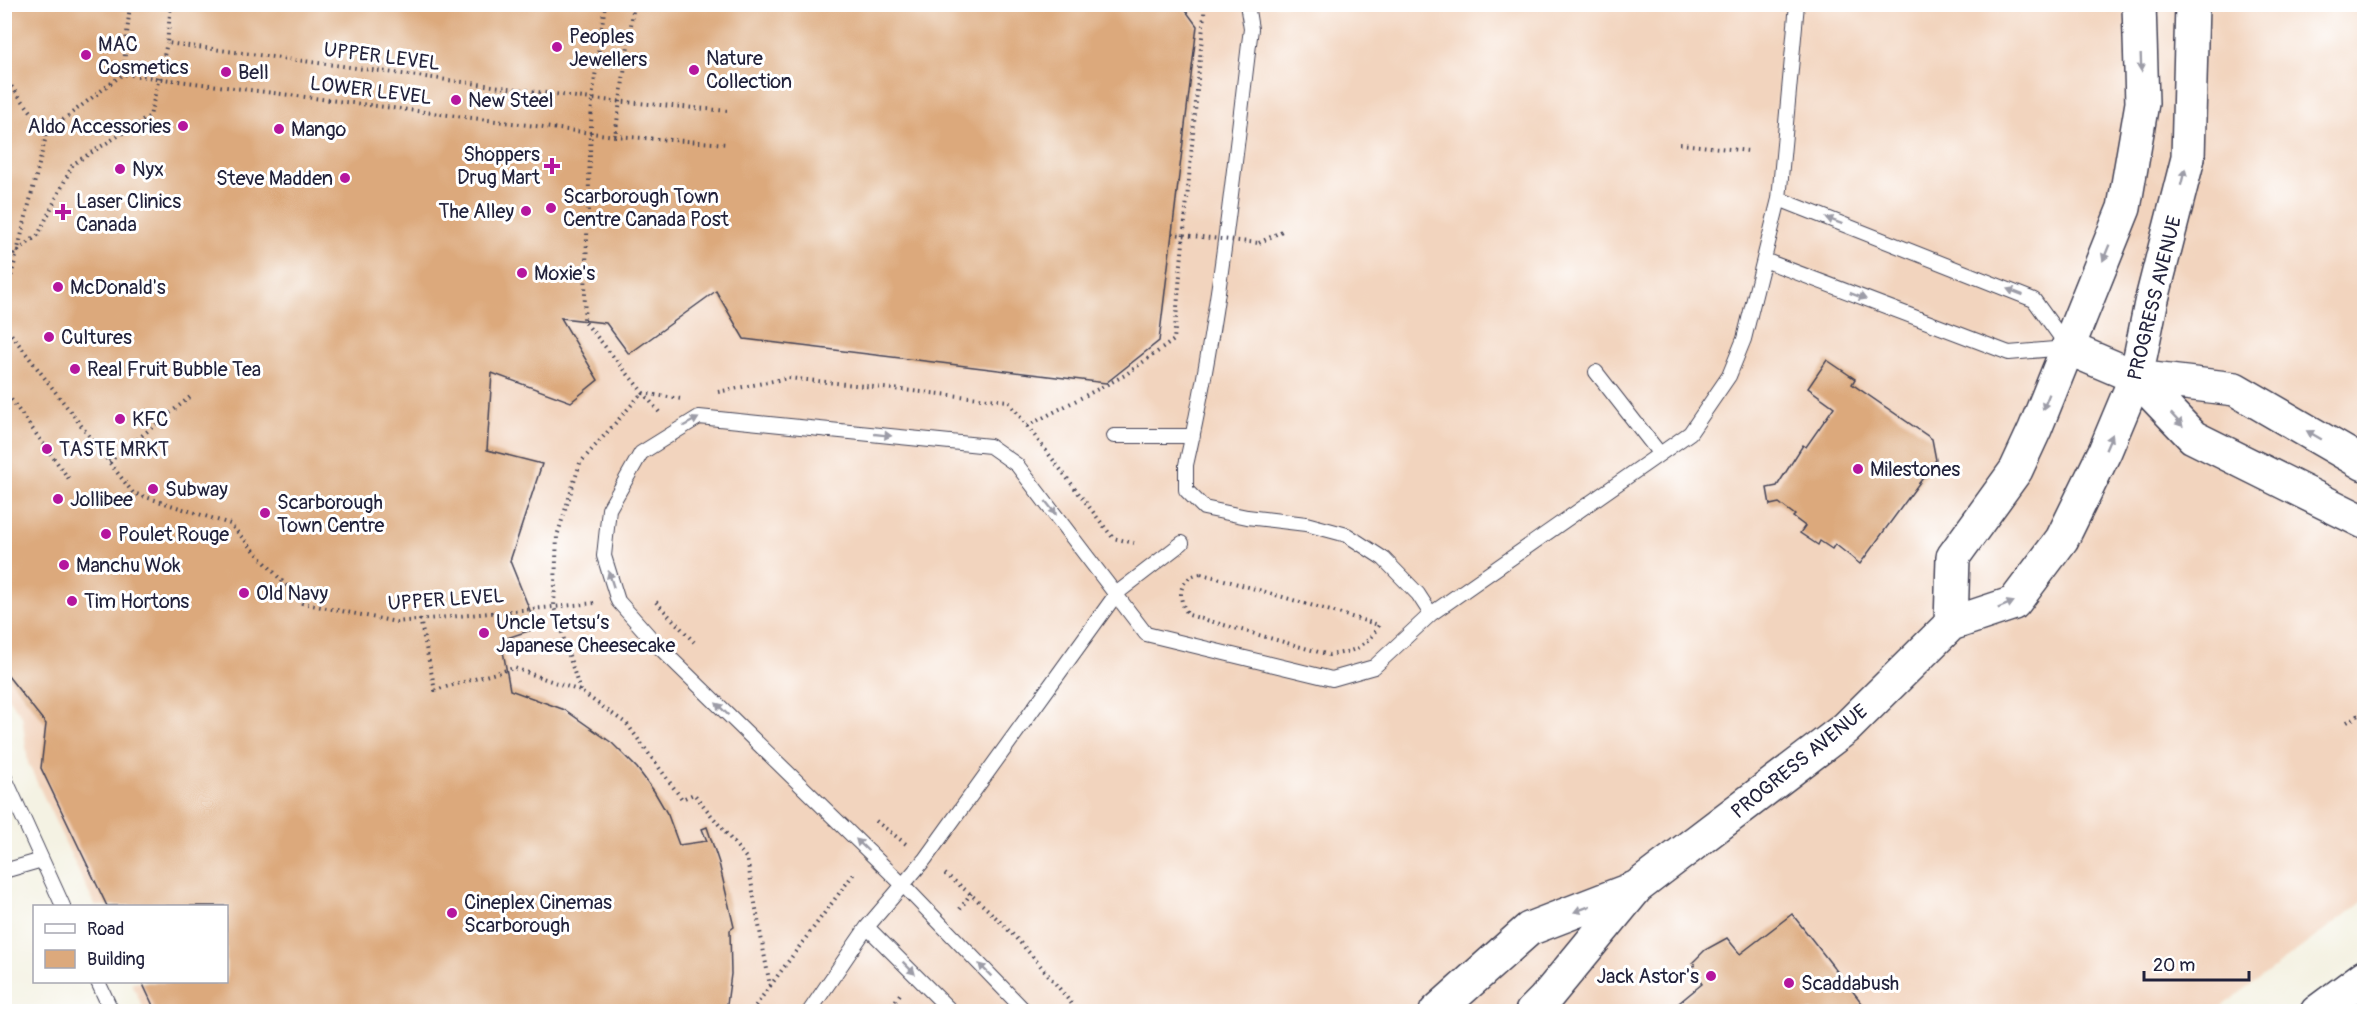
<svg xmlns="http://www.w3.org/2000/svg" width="2369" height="1016" font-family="Pangolin,sans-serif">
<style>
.built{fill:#f2d4be}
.building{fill:#dca97c}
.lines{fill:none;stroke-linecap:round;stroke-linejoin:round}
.service-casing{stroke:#424154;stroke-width:16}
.tertiary-casing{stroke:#424154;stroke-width:36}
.secondary-casing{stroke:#424154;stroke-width:36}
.path{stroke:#424154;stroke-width:4;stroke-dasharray:1.5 4.5;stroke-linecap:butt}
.service{stroke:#fff;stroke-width:14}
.tertiary{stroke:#fff;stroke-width:33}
.secondary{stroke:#fff;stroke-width:33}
.path-bridge{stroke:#424154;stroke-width:4;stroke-dasharray:1.5 4.5;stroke-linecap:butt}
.oneway{fill:#9c9ca7}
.poi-dot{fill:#b5179e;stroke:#fff;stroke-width:2}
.labels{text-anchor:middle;stroke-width:6;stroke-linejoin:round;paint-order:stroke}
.poi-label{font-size:20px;fill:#22223b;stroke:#fff;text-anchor:start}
.street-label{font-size:20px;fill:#22223b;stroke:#fff}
</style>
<rect width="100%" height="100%" fill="#fff"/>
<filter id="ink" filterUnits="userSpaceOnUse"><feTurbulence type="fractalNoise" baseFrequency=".0167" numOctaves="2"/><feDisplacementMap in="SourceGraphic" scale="12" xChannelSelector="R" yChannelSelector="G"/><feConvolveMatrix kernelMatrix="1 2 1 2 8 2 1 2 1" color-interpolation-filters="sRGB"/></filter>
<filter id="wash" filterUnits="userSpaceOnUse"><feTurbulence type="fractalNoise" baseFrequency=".008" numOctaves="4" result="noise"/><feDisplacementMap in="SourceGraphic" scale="24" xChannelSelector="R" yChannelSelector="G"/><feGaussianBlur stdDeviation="1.35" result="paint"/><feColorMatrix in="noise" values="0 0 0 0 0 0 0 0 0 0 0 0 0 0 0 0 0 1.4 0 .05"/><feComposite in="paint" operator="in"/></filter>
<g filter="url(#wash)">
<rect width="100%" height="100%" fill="#f4f2e3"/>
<!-- built -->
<path class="built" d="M4 5H2364V901L2214 1012 145 1011 131 982H226V906H95L28 763 22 716 5 694Z"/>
<g id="blocks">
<!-- building -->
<path class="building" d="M4 4H1181L1197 26 1159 341 1106 383 744 339 716 291 629 354 606 323 561 318 598 380 571 402 492 373 487 450 542 464 510 561 537 628 501 640 510 690 565 710 612 743 637 768 654 791 668 815 679 845 707 841 702 829 707 827 719 863 734 927 730 930 731 974 726 1012H156L142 982H226V906H107L41 768 46 724 4 671Z
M1827 360 1855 379 1852 384 1932 439 1936 460 1860 564 1835 544 1832 549 1820 541 1818 545 1800 533 1805 526 1793 517 1795 515 1779 503 1770 505 1767 488 1777 486 1803 445 1806 447 1834 407 1808 388Z
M1792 914 1869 1012H1668L1702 984 1690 969 1695 965 1693 962 1705 950 1727 938 1740 954Z"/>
</g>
</g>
<g filter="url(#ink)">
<use href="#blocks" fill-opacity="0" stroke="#424154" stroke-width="1.5"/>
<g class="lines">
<!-- service casing -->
<g class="service-casing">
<path id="service" d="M1247 4 1251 29 1249 44C1232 185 1218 327 1186 465V490L1204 508 1247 517 1306 524 1347 535 1384 559 1418 594 1431 614
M1779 199 2034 300 2067 346
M1764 260 2009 353 2066 348
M1596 372 1660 454
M1114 436H1193
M4 776 63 906
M4 871 42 860
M867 927 952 1012
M98 982 112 1012
M809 1012 867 927 925 859 1117 593 1182 543
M1026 1012 904 886 656 644 618 601 604 556 609 509 641 453 699 417 990 446 1017 465 1146 634 1332 679 1374 667 1431 614 1690 433 1729 376 1744 339 1779 199 1797 4"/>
</g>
<!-- tertiary casing -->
<g class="tertiary-casing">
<path id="tertiary" d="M2068 348 2136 377 2235 389 2364 464
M2136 377 2193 437 2364 522"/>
</g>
<!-- secondary casing -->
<g class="secondary-casing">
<path id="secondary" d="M1951 624 1953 557 2016 470 2035 429 2124 208 2142 103 2139 4
M1436 1012 1529 929 1635 888
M1532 1012 1544 1000 1637 887 1846 728 1951 624 2014 603 2062 539 2105 451 2136 377 2151 303 2188 158 2192 4
M2317 1012 2364 977"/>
</g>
<!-- path -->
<path class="path" d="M171 4 167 43 592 99 605 4
M123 74 130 4
M4 77 47 132
M615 136 728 144
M1680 144 1749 151
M1259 243 1282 231
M4 262 38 235 73 164 150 116 167 43
M4 305 47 132 123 74 615 136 634 4
M4 325 133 493 230 524 302 603 396 622 595 603
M4 390 69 479
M718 392 788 378 1008 401 1113 538 1134 543
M659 412 584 321 592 99 729 111
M1027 426 1125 375 1174 340 1205 4
M109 462 190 397
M1201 574 1214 577 1379 625C1365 648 1356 651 1329 655L1189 615C1176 599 1178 577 1201 574Z
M656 602 694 642
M420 619 435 690 514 668 580 691 627 724 682 799 694 794 747 859 770 986 751 1012
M580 691 554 607 557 536 580 463 642 393 681 399
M2347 722 2364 712
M876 821 906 844
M945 874C996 911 1039 962 1078 1012
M960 909 971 893
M770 986 855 872
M875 1012 894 1003 900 994"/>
<!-- service -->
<use href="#service" class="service"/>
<!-- tertiary -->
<use href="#tertiary" class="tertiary"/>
<!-- secondary -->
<use href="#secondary" class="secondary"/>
<!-- path-bridge -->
<path class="path-bridge" d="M1172 234 1259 243"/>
</g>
<!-- one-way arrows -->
<defs><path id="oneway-solid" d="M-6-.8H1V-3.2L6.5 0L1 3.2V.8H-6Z" transform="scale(1.5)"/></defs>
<g class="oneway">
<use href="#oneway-solid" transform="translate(2141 63) rotate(88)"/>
<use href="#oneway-solid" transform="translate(2183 177) rotate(-76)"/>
<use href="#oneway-solid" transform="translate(1834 221) rotate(-159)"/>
<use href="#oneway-solid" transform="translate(2106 253) rotate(112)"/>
<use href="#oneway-solid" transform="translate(2015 292) rotate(-159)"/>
<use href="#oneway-solid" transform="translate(1858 296) rotate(21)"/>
<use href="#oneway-solid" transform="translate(2046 402) rotate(112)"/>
<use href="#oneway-solid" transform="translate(2177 420) rotate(47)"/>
<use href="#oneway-solid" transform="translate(691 422) rotate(-28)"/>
<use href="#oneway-solid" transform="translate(883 435) rotate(6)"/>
<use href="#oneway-solid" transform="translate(2314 435) rotate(-150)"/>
<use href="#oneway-solid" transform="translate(2109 442) rotate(-67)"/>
<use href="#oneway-solid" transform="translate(1051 508) rotate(52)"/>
<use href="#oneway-solid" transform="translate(611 579) rotate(-108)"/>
<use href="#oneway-solid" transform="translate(2006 605) rotate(-23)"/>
<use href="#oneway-solid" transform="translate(722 709) rotate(-136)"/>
<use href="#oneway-solid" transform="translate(862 845) rotate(-136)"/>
<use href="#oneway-solid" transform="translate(1582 909) rotate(159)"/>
<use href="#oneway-solid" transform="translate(909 968) rotate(45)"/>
<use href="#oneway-solid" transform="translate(985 970) rotate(-135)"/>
</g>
</g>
<!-- markers -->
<g class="poi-dot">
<circle cx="557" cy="47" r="6"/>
<circle cx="86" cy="55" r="6"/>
<circle cx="694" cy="70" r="6"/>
<circle cx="226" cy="72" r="6"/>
<circle cx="456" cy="100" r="6"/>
<circle cx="183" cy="126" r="6"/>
<circle cx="279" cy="129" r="6"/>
<path d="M549 157h6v6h6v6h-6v6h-6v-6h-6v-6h6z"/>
<circle cx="120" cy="169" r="6"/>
<circle cx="345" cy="178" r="6"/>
<circle cx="551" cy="208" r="6"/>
<circle cx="526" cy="211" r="6"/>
<path d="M60 203h6v6h6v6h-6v6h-6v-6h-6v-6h6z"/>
<circle cx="522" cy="273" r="6"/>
<circle cx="58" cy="287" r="6"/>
<circle cx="49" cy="337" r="6"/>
<circle cx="75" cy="369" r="6"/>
<circle cx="120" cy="419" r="6"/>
<circle cx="47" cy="449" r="6"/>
<circle cx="1858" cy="469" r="6"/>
<circle cx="153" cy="489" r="6"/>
<circle cx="58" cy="499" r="6"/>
<circle cx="265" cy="513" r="6"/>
<circle cx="106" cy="534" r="6"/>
<circle cx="64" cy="565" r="6"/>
<circle cx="244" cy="593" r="6"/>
<circle cx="72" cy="601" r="6"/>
<circle cx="484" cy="633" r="6"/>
<circle cx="452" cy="913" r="6"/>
<circle cx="1711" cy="976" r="6"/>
<circle cx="1789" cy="983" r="6"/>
</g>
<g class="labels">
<!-- poi labels -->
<g class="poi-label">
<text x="569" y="43">Peoples<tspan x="569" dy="23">Jewellers</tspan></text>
<text x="98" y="51">MAC<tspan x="98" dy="23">Cosmetics</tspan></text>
<text x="706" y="65">Nature<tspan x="706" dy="23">Collection</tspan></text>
<text x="238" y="79">Bell</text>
<text x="468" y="107">New Steel</text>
<text x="171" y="133" text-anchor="end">Aldo Accessories</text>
<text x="291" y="136">Mango</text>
<text x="540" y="161" text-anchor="end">Shoppers<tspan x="540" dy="23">Drug Mart</tspan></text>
<text x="132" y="176">Nyx</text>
<text x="333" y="185" text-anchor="end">Steve Madden</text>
<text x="563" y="203">Scarborough Town<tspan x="563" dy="23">Centre Canada Post</tspan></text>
<text x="76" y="208">Laser Clinics<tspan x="76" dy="23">Canada</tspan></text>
<text x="514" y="218" text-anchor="end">The Alley</text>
<text x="534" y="280">Moxie's</text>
<text x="70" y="294">McDonald's</text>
<text x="61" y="344">Cultures</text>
<text x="87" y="376">Real Fruit Bubble Tea</text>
<text x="132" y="426">KFC</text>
<text x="59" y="456">TASTE MRKT</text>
<text x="1870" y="476">Milestones</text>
<text x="165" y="496">Subway</text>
<text x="70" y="506">Jollibee</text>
<text x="277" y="509">Scarborough<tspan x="277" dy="23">Town Centre</tspan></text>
<text x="118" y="541">Poulet Rouge</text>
<text x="76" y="572">Manchu Wok</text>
<text x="256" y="600">Old Navy</text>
<text x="84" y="608">Tim Hortons</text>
<text x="496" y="629">Uncle Tetsu’s<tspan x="496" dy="23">Japanese Cheesecake</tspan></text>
<text x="464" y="909">Cineplex Cinemas<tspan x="464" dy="23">Scarborough</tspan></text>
<text x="1699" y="983" text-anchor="end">Jack Astor's</text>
<text x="1801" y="990">Scaddabush</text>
</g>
<!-- street labels -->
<g class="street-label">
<text transform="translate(382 56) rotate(7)" y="7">UPPER LEVEL</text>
<text transform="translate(371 90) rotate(7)" y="7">LOWER LEVEL</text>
<text transform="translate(2154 298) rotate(-76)" y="7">PROGRESS AVENUE</text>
<text transform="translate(446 599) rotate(-4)" y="7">UPPER LEVEL</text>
<text transform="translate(1799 761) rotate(-39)" y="7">PROGRESS AVENUE</text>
</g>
</g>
<!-- margin -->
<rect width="2369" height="1016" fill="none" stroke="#fff" stroke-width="24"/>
<!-- legend -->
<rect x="33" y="905" width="195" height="78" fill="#ffffff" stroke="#a7a7b1" stroke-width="1.5"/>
<rect x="45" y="924" width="30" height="9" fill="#ffffff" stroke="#a7a7b1" stroke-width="1.5"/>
<text x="87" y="935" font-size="18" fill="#22223b">Road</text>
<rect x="45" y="950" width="30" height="18" fill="#dca97c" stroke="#a7a7b1" stroke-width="1.5"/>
<text x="87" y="965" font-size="18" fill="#22223b">Building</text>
<!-- scale -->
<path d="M2144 971v9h105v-9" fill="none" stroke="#22223b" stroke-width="3"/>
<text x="2153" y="971" font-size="18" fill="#22223b" stroke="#ffffff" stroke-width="4.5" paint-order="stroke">20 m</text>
</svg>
